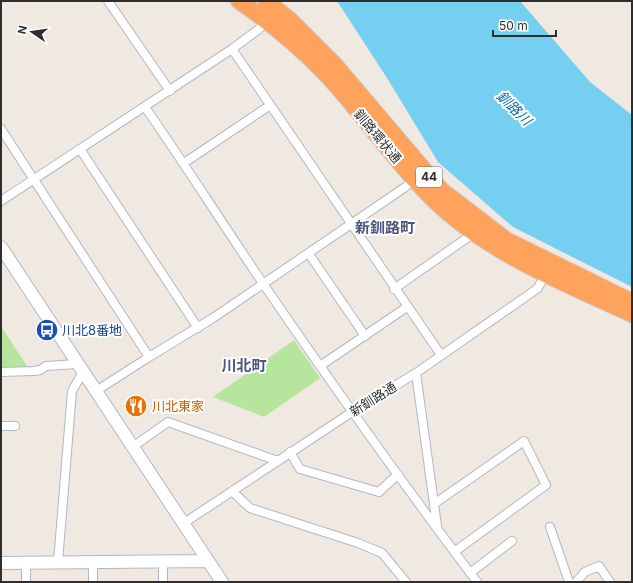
<svg xmlns="http://www.w3.org/2000/svg" width="633" height="583" font-family="Inter,'Noto Sans JP',sans-serif">
<style>
.green{fill:#b6e59e}
.water{fill:#75cff0}
.lines{fill:none;stroke-linecap:round;stroke-linejoin:round}
.street-casing{stroke:#b4b7c1;stroke-width:10}
.secondary-casing{stroke:#b4b7c1;stroke-width:14}
.highway-casing{stroke:#c9c9c9;stroke-width:18}
.street{stroke:#fff;stroke-width:8}
.secondary{stroke:#fff;stroke-width:12}
.highway{stroke:#ffa35c;stroke-width:16}
.labels{text-anchor:middle;stroke-width:4;stroke-linejoin:round;paint-order:stroke}
.shield{fill:#fff;stroke:#6d6d6d;stroke-width:1}
.shield-label{font-size:12px;font-weight:bold;fill:#2e2e2e}
.street-label{font-size:13px;fill:#2e2e2e;stroke:#fff}
.transit-label{font-size:13px;fill:#164399;stroke:#fff;text-anchor:start}
.food-label{font-size:13px;fill:#c56008;stroke:#fff;text-anchor:start}
.water-label{font-size:14px;font-style:italic;fill:#0d6fa3;stroke:#fff}
.quarter-label{font-size:15px;font-weight:bold;fill:#4d5680;stroke:#fff}
</style>
<rect width="100%" height="100%" fill="#efe9e1"/>
<!-- green -->
<path class="green" d="M1 326 27 366 25 369H1Z
M294 340 320 378 264 417 213 397Z"/>
<!-- water -->
<path class="water" d="M337 1H520L590 82 632 115V287L513 227 438 162 387 78Z"/>
<g class="lines">
<!-- street casing -->
<g class="street-casing">
<path id="street" d="M108 1 170 91
M232 49 441 355
M145 107C186 166 224 226 264 285 333 386 404 485 477 582
M1 129 149 357
M80 149 198 328
M184 163 269 106
M1 201 232 49 259 29 268 19
M309 254 365 336
M394 289 474 233
M320 366 407 307
M1 372 34 371 40 370 46 366 77 364
M416 373 437 526
M96 391 149 357 213 318 404 188 415 179
M1 426H15
M134 446 168 422 278 461
M290 452 300 469 379 492 398 474
M232 491 250 508 358 543 382 553 406 582
M434 504 524 441 546 485 454 552
M184 523 352 412 416 373 534 291 538 288 546 272
M550 527 569 582
M58 562 72 391 83 372
M93 562V582
M163 562V582
M26 563V582
M470 573 512 541
M576 582 585 572 599 566 610 582"/>
</g>
<!-- secondary casing -->
<g class="secondary-casing">
<path id="secondary" d="M1 247 222 582
M1 563 208 561"/>
</g>
<!-- highway casing -->
<g class="highway-casing">
<path id="highway" d="M239 1C270 22 299 46 325 73 363 113 394 161 434 200 490 254 562 282 632 314
M266 1 290 20 334 64 441 190 506 240 632 302"/>
</g>
<!-- street -->
<use href="#street" class="street"/>
<!-- secondary -->
<use href="#secondary" class="secondary"/>
<!-- highway -->
<use href="#highway" class="highway"/>
</g>
<!-- icons -->
<defs>
<g id="bus-disc" transform="scale(1.15)"><circle r="9.5" fill="#1a4fb4" stroke="#fff"/><path d="M-5-6H5V4H4V6H2V4H-2V6H-4V4H-5ZM-3.5-4V0h7V-4ZM-3.5 1.2v1.5H-2V1.2ZM2 1.2v1.5H3.5V1.2Z" fill="#fff"/></g>
<g id="restaurant-disc" transform="scale(1.15)"><circle r="9.5" fill="#e8710a" stroke="#fff"/><path d="M-5-6h1v4h1v-4h1v4h1v-4h1v5L-1.5 .5V6h-2V.5L-5-1ZM5-6V6H3V1.5H1.5Q1.5-4 5-6Z" fill="#fff"/></g>
</defs>
<g fill-rule="evenodd">
<use href="#bus-disc" x="47" y="330"/>
<use href="#restaurant-disc" x="136" y="406"/>
</g>
<g class="labels">
<!-- shield labels -->
<rect class="shield" x="416" y="167" width="26" height="20" rx="3"/>
<g class="shield-label">
<text x="429" y="181">44</text>
</g>
<!-- street labels -->
<g class="street-label">
<text transform="translate(378 136) rotate(50)" y="5">釧路環状通</text>
<text transform="translate(373 399) rotate(-32)" y="5">新釧路通</text>
</g>
<!-- transit labels -->
<g class="transit-label">
<text x="62" y="335">川北8番地</text>
</g>
<!-- food labels -->
<g class="food-label">
<text x="152" y="411">川北東家</text>
</g>
<!-- water labels -->
<g class="water-label">
<text transform="translate(514 108) rotate(44)" y="5">釧路川</text>
</g>
<!-- quarter labels -->
<g class="quarter-label">
<text x="385" y="233">新釧路町</text>
<text x="244" y="371">川北町</text>
</g>
</g>
<!-- border -->
<rect width="633" height="583" fill="none" stroke="#2e2e2e" stroke-width="4"/>
<!-- north arrow -->
<g transform="translate(32 32) rotate(283)" stroke="#ffffff" stroke-width="3" paint-order="stroke">
<path d="M0-3L7 15L0 10L-7 15Z" fill="#2e2e2e"/>
<text y="-6" font-size="11" font-weight="bold" text-anchor="middle" fill="#2e2e2e">N</text>
</g>
<!-- scale -->
<path d="M493 30v6h63v-6" fill="none" stroke="#2e2e2e" stroke-width="2"/>
<text x="499" y="30" font-size="12" fill="#2e2e2e" stroke="#ffffff" stroke-width="3" paint-order="stroke">50 m</text>
</svg>
